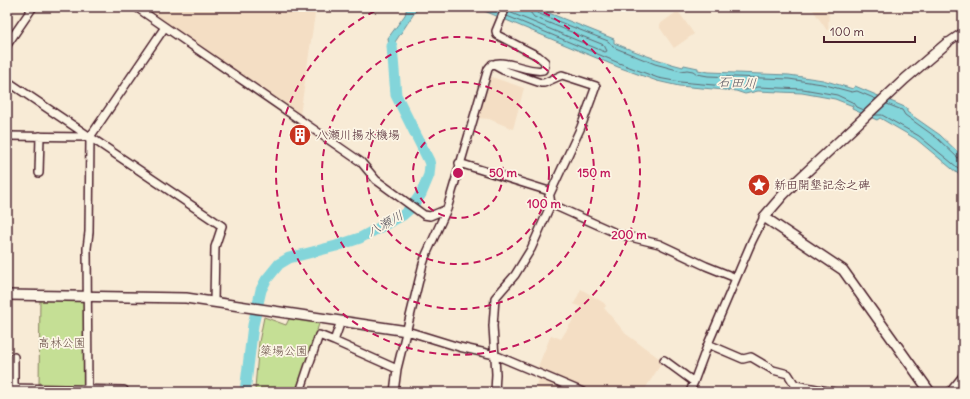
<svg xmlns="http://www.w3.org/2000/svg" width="970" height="399" font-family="Delius,'Klee One',sans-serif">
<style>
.built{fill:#f4dec4}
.green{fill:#c5df95;stroke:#887f60}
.water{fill:#83d5da;stroke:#6c8c94}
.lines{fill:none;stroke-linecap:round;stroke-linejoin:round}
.shore{stroke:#616871;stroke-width:1}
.river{stroke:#83d5da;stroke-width:11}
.minor-casing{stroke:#4a1f2b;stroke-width:10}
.tertiary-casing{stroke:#4a1f2b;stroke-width:12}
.minor{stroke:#fcf5e5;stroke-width:7}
.tertiary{stroke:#fcf5e5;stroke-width:9}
.ring{fill:none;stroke:#c2185b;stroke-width:2;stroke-dasharray:7 5}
.labels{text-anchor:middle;stroke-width:3.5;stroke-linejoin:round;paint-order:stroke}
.poi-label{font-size:12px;fill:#4a1f2b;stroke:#fcf5e5;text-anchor:start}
.park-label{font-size:12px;fill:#694f46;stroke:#fcf5e5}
.water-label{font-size:13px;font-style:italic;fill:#5b5660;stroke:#fcf5e5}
.centre{fill:#c2185b;stroke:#fcf5e5;stroke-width:2}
.ring-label{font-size:12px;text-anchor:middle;font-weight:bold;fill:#c2185b;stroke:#fcf5e5;stroke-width:3.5;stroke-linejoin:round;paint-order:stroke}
</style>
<rect width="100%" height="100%" fill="#f8ebd6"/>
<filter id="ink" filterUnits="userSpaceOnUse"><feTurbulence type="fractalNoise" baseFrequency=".025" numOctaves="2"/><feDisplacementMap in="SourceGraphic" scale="8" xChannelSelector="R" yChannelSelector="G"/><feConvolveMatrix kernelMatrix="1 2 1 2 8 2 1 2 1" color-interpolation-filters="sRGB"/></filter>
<g filter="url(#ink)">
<!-- built -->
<path class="built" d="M141 7H316L300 115 234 71Z
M811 7H829L828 32Z
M678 11 694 34 674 48 660 28V24Z
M489 76 524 88 513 129 489 119 477 118Z
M581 289 604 303 606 306 604 308 626 334 663 361 643 392H588L537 369 551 335 561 339 581 307 574 304Z
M540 376 572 389 571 392H535Z"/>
<!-- green -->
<path class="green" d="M40 298 84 299 86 384 84 386 39 385Z
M264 317 286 325 290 317 320 321 297 392H256L255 388 259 342Z"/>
<!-- water -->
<path class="water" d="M407 7H418L417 9 395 42V51L391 65 388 38 405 15Z
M475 7H534L614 39V43C636 52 659 61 683 67L684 65 698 68V70L709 72 789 75 823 80 853 89 855 86 907 108V112L940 135 963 157V178L916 139 880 118 877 120 852 109 853 106 835 99 802 93 758 91 745 94 736 91 679 86 657 81 618 67Z"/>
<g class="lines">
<!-- shore -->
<path class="shore" d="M534 7 535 10 537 13 608 41 613 47 655 64 681 71 687 70 693 71 697 74 708 76 789 79 822 84 852 92 857 91 876 99
M509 12 605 52 607 51 604 45 534 17 530 12 529 7
M507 16 619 63 658 78 680 82 736 87 745 90 758 87 803 89 837 95 854 103 857 107 864 110
M887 104 902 110 905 115 937 138 959 159H963
M875 115H882L919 136 963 172"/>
<!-- river -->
<path class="river" d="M245 392 253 325 261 290 266 280 279 264 289 258 336 246 360 238 403 215 412 207 421 194 429 175 430 165 429 161 396 95 392 46"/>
<!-- minor casing -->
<g class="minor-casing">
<path id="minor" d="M136 7 361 162 376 180 424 215 430 216 447 209
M947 43 963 32
M7 45 33 7
M492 64 503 70 541 83H544L562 75 596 86 581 127 549 196
M7 81 222 226 215 247 214 302
M7 136 87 137
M459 163 549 191 551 204 531 249 515 275 495 298 493 326 496 374 495 392
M39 173 40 136
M551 204 618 234 659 244 706 266 736 278
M407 331 459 347 495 355 583 392
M334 341 341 321
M708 344 743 359 751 357 773 370 788 374 795 385 833 392
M664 360 694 382
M7 388 124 390
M14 388V357
M88 392 87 248 89 232 90 137 165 27
M300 392 319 335 334 341 397 369
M394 392 397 369 423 264 426 255 447 209 488 69C497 53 527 74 543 70L545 66V62L538 56 497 35 496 31 506 7
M690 392 708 344 752 241 764 217
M950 392 963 376"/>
</g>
<!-- tertiary casing -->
<g class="tertiary-casing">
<path id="tertiary" d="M7 295 186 298 407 331
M930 392 843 270 764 217 783 195 797 181 905 79 947 43"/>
</g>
<!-- minor -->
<use href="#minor" class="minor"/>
<!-- tertiary -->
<use href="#tertiary" class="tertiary"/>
</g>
</g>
<!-- distance rings -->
<g class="ring">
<circle cx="458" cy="173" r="45"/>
<circle cx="458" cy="173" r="91"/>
<circle cx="458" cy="173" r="136"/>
<path d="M533 7A182 182 0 1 1 383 7"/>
</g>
<!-- icons -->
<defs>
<g id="building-disc" transform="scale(1.15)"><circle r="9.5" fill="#c8321e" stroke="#fcf5e5"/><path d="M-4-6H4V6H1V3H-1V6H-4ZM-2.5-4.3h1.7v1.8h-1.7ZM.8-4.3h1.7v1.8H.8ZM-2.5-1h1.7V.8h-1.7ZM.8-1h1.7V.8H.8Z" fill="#fff"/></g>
<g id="sight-disc" transform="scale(1.15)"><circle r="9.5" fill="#c8321e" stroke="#fcf5e5"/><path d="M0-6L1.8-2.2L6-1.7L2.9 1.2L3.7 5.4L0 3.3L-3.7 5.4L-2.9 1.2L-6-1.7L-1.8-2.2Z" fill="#fff"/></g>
</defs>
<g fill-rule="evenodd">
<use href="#building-disc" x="300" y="135"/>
<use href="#sight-disc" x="759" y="185"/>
</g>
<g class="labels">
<!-- poi labels -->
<g class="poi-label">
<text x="316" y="139">八瀬川揚水機場</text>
<text x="774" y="189">新田開墾記念之碑</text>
</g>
<!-- park labels -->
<g class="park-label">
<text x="62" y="347">高林公園</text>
<text x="284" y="355">簗場公園</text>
</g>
<!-- water labels -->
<g class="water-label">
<text transform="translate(737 82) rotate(3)" y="5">石田川</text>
<text transform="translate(385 223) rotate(-29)" y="5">八瀬川</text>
</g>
</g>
<circle cx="458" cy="173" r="6" class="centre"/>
<g class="ring-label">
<text x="503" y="177">50 m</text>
<text x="594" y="177">150 m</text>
<text x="544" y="208">100 m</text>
<text x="629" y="239">200 m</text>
</g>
<!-- margin -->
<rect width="970" height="399" fill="none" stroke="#fcf5e5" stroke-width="24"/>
<rect x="12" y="12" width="946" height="375" fill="none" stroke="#4a1f2b" stroke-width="1.5" filter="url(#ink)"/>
<!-- scale -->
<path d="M824 36v6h91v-6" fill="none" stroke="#4a1f2b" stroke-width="2"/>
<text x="830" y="36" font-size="12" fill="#4a1f2b" stroke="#fcf5e5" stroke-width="3" paint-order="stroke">100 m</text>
</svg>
